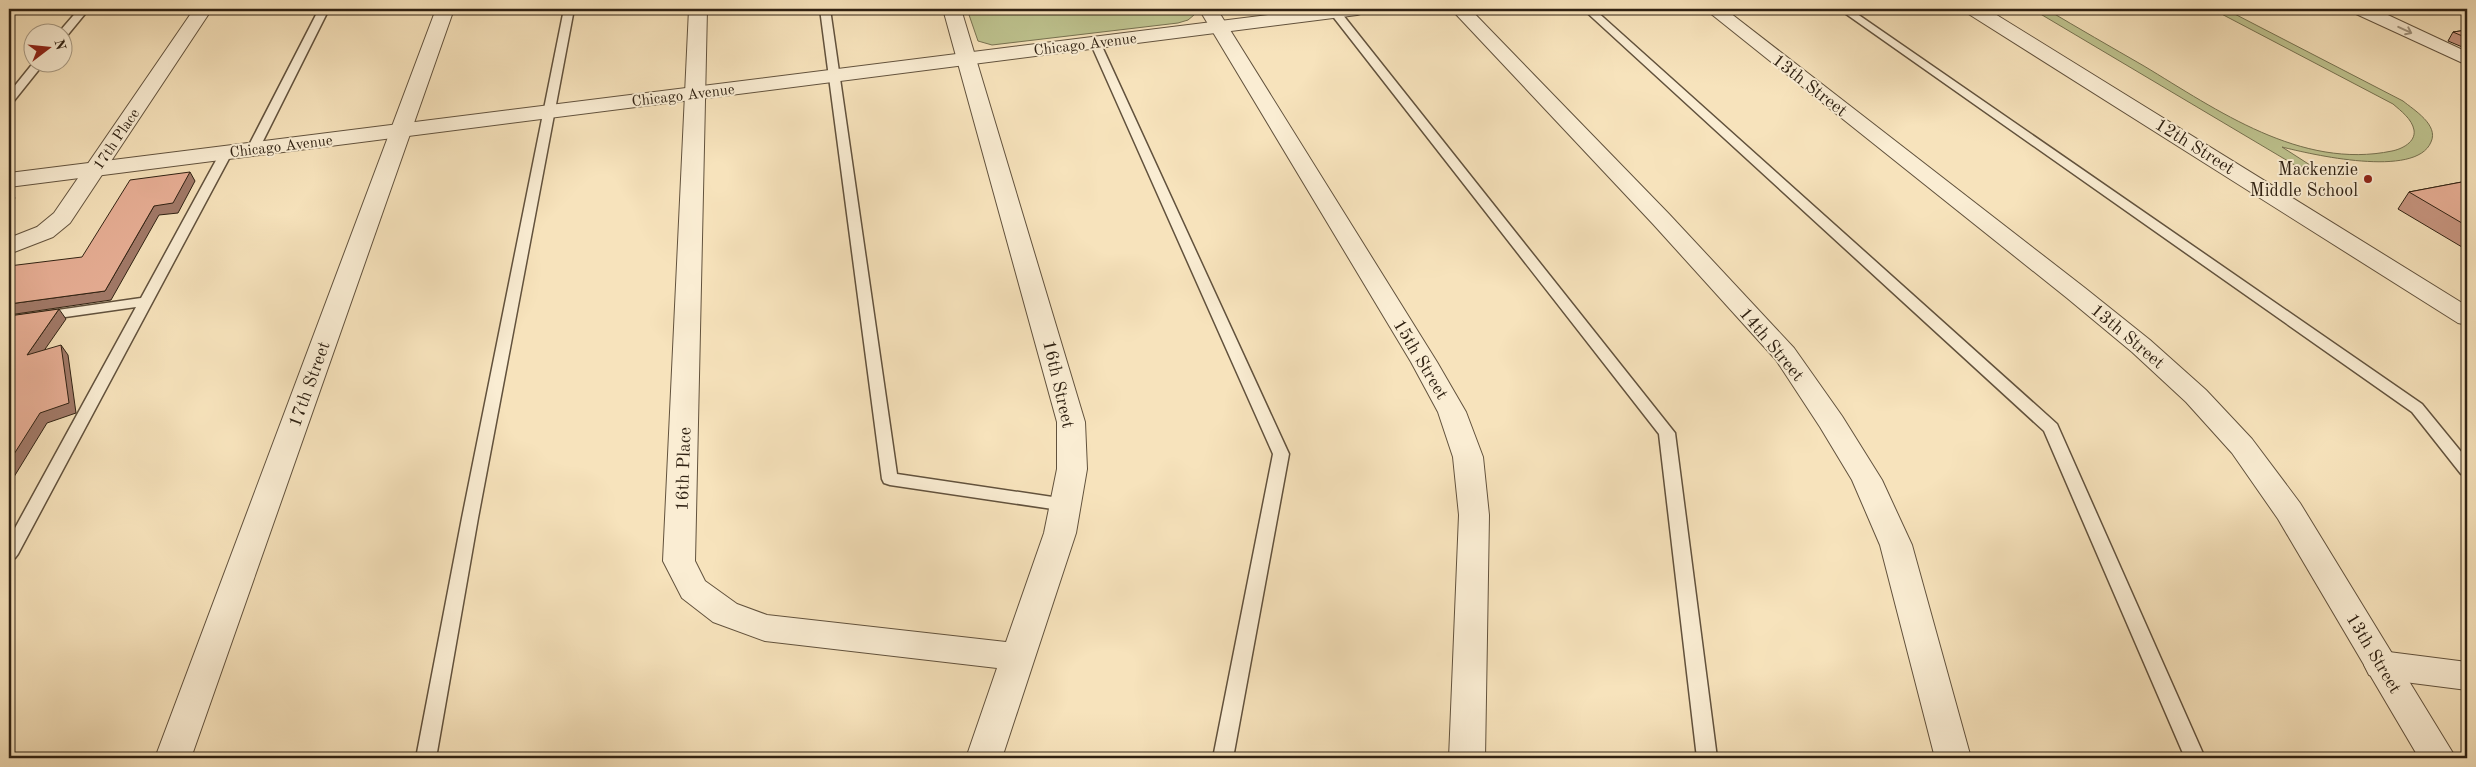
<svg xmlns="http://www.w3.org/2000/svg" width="2476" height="767" font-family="'Old Standard TT',serif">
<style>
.green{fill:#bec38f;stroke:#777251}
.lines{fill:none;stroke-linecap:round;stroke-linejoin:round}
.service-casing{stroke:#62523d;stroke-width:3}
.minor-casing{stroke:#62523d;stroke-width:2}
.tertiary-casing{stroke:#62523d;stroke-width:2}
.service{fill:#faedd3;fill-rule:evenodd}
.minor{fill:#faedd3;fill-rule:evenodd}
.tertiary{fill:#faedd3;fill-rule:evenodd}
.wall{fill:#c89681;stroke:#302213}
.shaded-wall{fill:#a27a69;stroke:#302213}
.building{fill:#e8af96;stroke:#302213}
.oneway{stroke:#9f927d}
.poi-dot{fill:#8f2418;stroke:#faedd3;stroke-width:2}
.labels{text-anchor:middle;stroke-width:4;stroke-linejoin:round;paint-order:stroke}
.far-street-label{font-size:15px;fill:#302213;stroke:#faedd3}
.street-label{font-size:18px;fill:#302213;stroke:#faedd3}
.poi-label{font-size:18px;fill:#302213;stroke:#faedd3;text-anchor:end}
</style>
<rect width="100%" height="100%" fill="#f7e3bc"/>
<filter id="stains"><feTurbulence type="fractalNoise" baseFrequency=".004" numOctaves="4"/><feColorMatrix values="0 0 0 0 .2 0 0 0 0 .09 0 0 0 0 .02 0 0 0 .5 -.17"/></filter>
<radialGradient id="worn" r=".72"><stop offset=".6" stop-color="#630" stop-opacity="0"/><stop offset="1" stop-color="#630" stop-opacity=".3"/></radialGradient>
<!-- green -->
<path class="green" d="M967 9H1191L1194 15 1188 20 1178 23 992 45 978 41Z
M2032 9H2046C2078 28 2111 47 2144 66 2217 110 2301 170 2392 151 2402 149 2416 142 2414 130 2412 119 2401 111 2393 104L2212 9H2225L2403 101C2414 110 2439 125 2431 142 2416 179 2310 154 2282 147L2310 165 2298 167Z"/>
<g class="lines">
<!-- service casing -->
<g class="service-casing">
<path id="service" d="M79 9H89L66 37 62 38V32H59Z
M319 9H329L259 149 257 152H249L247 149Z
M564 9H574L478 518 436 758H416L462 518Z
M820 9H830L897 474 1066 499 1072 501 1074 505 1072 509 1066 511 890 485 884 483 882 479Z
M1272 9H1282L1288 18 1279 20Z
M1335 9 1339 10 1675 433 1717 758H1697L1659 434 1331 14V10Z
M1583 9H1594L2057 424 2205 758H2185L2044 431Z
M1839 9H1850L2422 404 2467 459V475L2461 474 2412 412Z
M1095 39 1100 42 1289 454 1233 758H1213L1273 454 1090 42Z
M34 62H45L13 102 9 103V93Z
M226 149 232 153 18 554 15 558 9 560V539L136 307 9 325V317L141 298 220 153Z"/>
</g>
<!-- minor casing -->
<g class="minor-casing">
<path id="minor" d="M194 9H212L70 223 53 237 9 254V238L37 227 54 213Z
M436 9H454L191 758H155Z
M689 9H707L695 561 705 581 737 604 767 615 1006 642 1044 533 1057 469V422L943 9H961L1085 422 1087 469 1076 533 1002 758H966L997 668 765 641 713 622 682 598 663 561Z
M1199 9H1217L1437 362 1466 412 1483 457 1489 515 1485 758H1449L1459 515 1453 457 1438 412 1411 362Z
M1451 9H1470L1669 214 1794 348 1842 416 1882 480 1912 545 1971 758H1935L1880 545 1852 480 1820 427 1776 360 1653 224Z
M1965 9H1987L2467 306V325L2458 323 1967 13Z
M2352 9H2375L2467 52V65L2354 13Z
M2381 651 2467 662V690L2381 679 2369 675 2364 665 2369 655Z"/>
</g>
<!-- tertiary casing -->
<g class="tertiary-casing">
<path id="tertiary" d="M1315 9H1366L1364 13 1357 15 9 187V173Z
M1705 9H1725L2085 288 2150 340 2206 390 2252 439 2300 503 2456 758H2419L2278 519 2232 453 2186 402 2132 352 2067 298Z"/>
</g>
<!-- service -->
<use href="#service" class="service"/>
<!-- minor -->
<use href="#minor" class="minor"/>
<!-- tertiary -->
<use href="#tertiary" class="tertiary"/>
</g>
<!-- wall -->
<path class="wall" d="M2467 30V49L2448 41 2453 32Z
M2467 181V250L2398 209 2409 192Z"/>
<!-- shaded-wall -->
<path class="shaded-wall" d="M190 172 195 181 178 213 159 215 111 300 9 315V304L105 291 154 206Z
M9 188 15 198 9 207Z
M59 309 66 319 34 365 27 355Z
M61 345 68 355 76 413 47 423 9 485V462Z"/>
<!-- building -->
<path class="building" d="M2467 30V38L2453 32Z
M190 172 173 203 154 206 105 291 9 304V266L82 257 130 180Z
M2467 181V226L2409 192Z
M59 309 27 355 61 345 69 403 40 413 9 462V379L14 378 9 316Z"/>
<!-- one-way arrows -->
<defs><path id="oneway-shaft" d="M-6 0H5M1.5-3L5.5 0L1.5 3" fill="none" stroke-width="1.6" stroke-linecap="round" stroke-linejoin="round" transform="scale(1.25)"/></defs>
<use class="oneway" href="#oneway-shaft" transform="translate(2405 30) rotate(25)"/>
<!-- markers -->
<circle class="poi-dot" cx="2368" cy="179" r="5"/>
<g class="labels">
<!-- far-street labels -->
<g class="far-street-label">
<text transform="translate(1085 44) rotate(-7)" y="5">Chicago Avenue</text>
<text transform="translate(683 95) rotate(-7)" y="5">Chicago Avenue</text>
<text transform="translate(116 139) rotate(-56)" y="5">17th Place</text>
<text transform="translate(281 146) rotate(-7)" y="5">Chicago Avenue</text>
</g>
<!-- street labels -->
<g class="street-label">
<text transform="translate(1810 85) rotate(38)" y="6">13th Street</text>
<text transform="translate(2195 146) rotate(32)" y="6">12th Street</text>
<text transform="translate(2128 336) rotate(40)" y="6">13th Street</text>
<text transform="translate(1772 344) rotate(50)" y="6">14th Street</text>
<text transform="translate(1421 359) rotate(59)" y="6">15th Street</text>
<text transform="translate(309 384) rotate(-70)" y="6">17th Street</text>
<text transform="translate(1059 384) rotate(77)" y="6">16th Street</text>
<text transform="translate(683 469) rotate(-88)" y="6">16th Place</text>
<text transform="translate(2374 653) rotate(59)" y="6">13th Street</text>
</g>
<!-- poi labels -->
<g class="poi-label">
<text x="2358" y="175">Mackenzie<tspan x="2358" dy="21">Middle School</tspan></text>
</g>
</g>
<!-- margin -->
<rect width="2476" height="767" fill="none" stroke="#f7e3bc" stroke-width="30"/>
<rect x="10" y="10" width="2456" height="747" fill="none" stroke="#302213" stroke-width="2.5"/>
<rect x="15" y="15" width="2446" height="737" fill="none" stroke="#302213"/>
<!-- north arrow -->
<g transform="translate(48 48) rotate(74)"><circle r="24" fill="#faedd3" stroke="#a99c86"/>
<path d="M0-4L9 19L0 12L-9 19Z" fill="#8f2418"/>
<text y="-8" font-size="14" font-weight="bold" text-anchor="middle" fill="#302213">N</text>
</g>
<rect width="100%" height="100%" filter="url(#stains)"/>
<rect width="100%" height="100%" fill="url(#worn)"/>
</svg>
